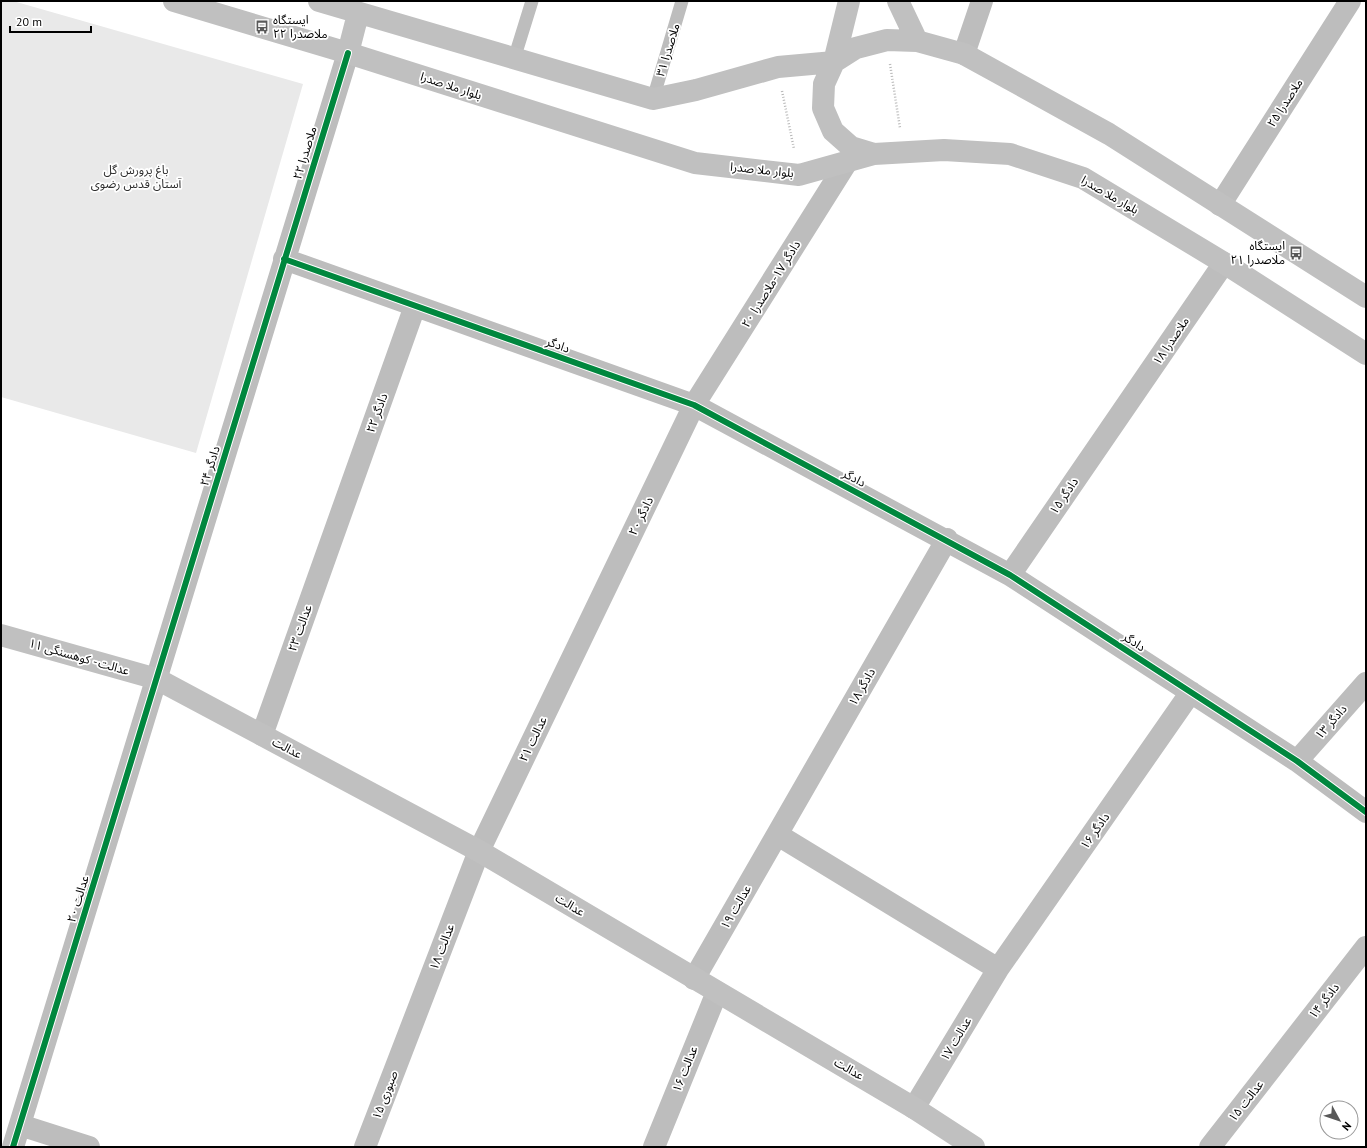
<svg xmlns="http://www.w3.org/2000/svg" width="1367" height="1148" font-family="'PT Sans','Noto Sans Arabic',sans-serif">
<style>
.green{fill:#e9e9e9}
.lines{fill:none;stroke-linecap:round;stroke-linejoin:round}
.path{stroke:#b8b8b8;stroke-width:2.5;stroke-dasharray:1 2;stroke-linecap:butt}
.lane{stroke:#bdbdbd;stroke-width:13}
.street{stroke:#bdbdbd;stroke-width:22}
.secondary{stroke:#c0c0c0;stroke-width:22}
.cycleway-casing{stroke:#fff;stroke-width:8}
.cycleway{stroke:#00873e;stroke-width:6}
.labels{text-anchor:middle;stroke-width:3.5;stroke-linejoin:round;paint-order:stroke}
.poi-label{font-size:12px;fill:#000;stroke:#fff;text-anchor:start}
.street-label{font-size:12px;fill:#000;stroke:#fff}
.park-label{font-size:12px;fill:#2e2e2e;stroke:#fff}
</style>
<rect width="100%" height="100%" fill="#fff"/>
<!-- green -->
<path class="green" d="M1 1H13L303 84 196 453 1 397Z"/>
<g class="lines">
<!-- path -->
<path class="path" d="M890 64 900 128
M782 91 794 149"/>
<!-- lane -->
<path class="lane" d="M514 59 532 1
M653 99 682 1"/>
<!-- street -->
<path class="street" d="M964 54 982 1
M1220 205 1350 1
M284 259 694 405 1010 575 1297 761 1366 812
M1010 575 1224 263
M262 735 415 306
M1297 761 1366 683
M778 835 998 969
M694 979 947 539
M914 1108 998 969 1191 692
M20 1125 89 1147
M13 1147 348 53
M365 1147 479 851 694 405 847 162
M654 1147 717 992
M1210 1147 1366 947"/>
<!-- secondary -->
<path class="secondary" d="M174 1 348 53 695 163 799 175 874 154 944 150 1010 154 1083 178 1224 263 1366 354
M319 1 653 99 696 90 778 67 834 62 856 48 887 40 917 41 964 54 1109 134 1366 297
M849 1 834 62 824 84 823 108 833 131 851 147 874 154
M898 1 917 41
M348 53 358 14
M1 635 157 679 479 851 914 1108 974 1147"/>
<!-- cycleway casing -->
<g class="cycleway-casing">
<path id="cycleway" d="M284 259 694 405 1010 575 1297 761 1366 812
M13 1147 348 53"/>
</g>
<!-- cycleway -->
<use href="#cycleway" class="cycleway"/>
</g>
<!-- icons -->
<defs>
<g id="bus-bare" transform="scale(1.08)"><path d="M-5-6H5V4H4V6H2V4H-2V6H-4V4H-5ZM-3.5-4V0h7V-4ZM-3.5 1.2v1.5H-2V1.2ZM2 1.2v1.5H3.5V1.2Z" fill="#595959" stroke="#fff" stroke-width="2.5" paint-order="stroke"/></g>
</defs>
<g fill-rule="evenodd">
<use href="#bus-bare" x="262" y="27"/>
<use href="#bus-bare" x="1296" y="253"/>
</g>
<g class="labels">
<!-- poi labels -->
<g class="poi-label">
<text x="273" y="24">ایستگاه<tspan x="273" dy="14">ملاصدرا ۲۲</tspan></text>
<text x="1285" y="250" text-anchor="end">ایستگاه<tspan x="1285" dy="14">ملاصدرا ۲۱</tspan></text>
</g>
<!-- street labels -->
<g class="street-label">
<text transform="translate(668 50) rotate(-73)" y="4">ملاصدرا ۳۱</text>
<text transform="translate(451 86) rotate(18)" y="4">بلوار ملا صدرا</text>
<text transform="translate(1285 103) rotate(-57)" y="4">ملاصدرا ۲۵</text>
<text transform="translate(305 153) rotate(-73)" y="4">ملاصدرا ۲۲</text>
<text transform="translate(762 170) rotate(6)" y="4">بلوار ملا صدرا</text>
<text transform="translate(1110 195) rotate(30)" y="4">بلوار ملا صدرا</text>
<text transform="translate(771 284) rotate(-58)" y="4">دادگر ۱۷-ملاصدرا ۲۰</text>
<text transform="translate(1171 341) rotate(-56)" y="4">ملاصدرا ۱۸</text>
<text transform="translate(558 345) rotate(20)" y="4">دادگر</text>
<text transform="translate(377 413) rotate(-70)" y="4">دادگر ۲۲</text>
<text transform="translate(210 466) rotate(-73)" y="4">دادگر ۲۴</text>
<text transform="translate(854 478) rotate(28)" y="4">دادگر</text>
<text transform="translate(1064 496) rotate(-56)" y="4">دادگر ۱۵</text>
<text transform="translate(641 516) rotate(-64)" y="4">دادگر ۲۰</text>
<text transform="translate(300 628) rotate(-70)" y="4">عدالت ۲۳</text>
<text transform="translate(1134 642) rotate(33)" y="4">دادگر</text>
<text transform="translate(79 657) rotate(16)" y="4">عدالت - کوهسنگی ۱۱</text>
<text transform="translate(862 687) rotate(-60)" y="4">دادگر ۱۸</text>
<text transform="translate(1331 722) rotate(-49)" y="4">دادگر ۱۳</text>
<text transform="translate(533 739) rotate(-64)" y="4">عدالت ۲۱</text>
<text transform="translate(287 748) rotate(28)" y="4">عدالت</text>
<text transform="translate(1095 831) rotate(-55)" y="4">دادگر ۱۶</text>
<text transform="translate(78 899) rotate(-73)" y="4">عدالت ۲۰</text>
<text transform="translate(570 905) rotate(31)" y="4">عدالت</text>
<text transform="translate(736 907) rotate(-60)" y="4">عدالت ۱۹</text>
<text transform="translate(442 947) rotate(-69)" y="4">عدالت ۱۸</text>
<text transform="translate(1324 1001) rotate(-52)" y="4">دادگر ۱۴</text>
<text transform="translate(956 1039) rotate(-59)" y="4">عدالت ۱۷</text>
<text transform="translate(685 1069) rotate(-68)" y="4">عدالت ۱۶</text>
<text transform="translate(849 1069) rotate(30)" y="4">عدالت</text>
<text transform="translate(385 1095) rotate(-69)" y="4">صبوری ۱۵</text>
<text transform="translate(1246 1101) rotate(-52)" y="4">عدالت ۱۵</text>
</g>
<!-- park labels -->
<g class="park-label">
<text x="136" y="174">باغ پرورش گل<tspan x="136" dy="14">آستان قدس رضوی</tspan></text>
</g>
</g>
<!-- border -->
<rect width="1367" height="1148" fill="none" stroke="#000000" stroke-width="4"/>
<!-- north arrow -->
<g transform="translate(1339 1120) rotate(130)"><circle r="19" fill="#ffffff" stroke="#999999"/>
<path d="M0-3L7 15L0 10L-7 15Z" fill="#595959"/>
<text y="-6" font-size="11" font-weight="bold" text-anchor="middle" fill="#000000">N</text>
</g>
<!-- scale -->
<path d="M10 26v6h81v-6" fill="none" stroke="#000000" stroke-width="2"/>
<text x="16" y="26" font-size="12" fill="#000000" stroke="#ffffff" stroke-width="3" paint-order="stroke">20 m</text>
</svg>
